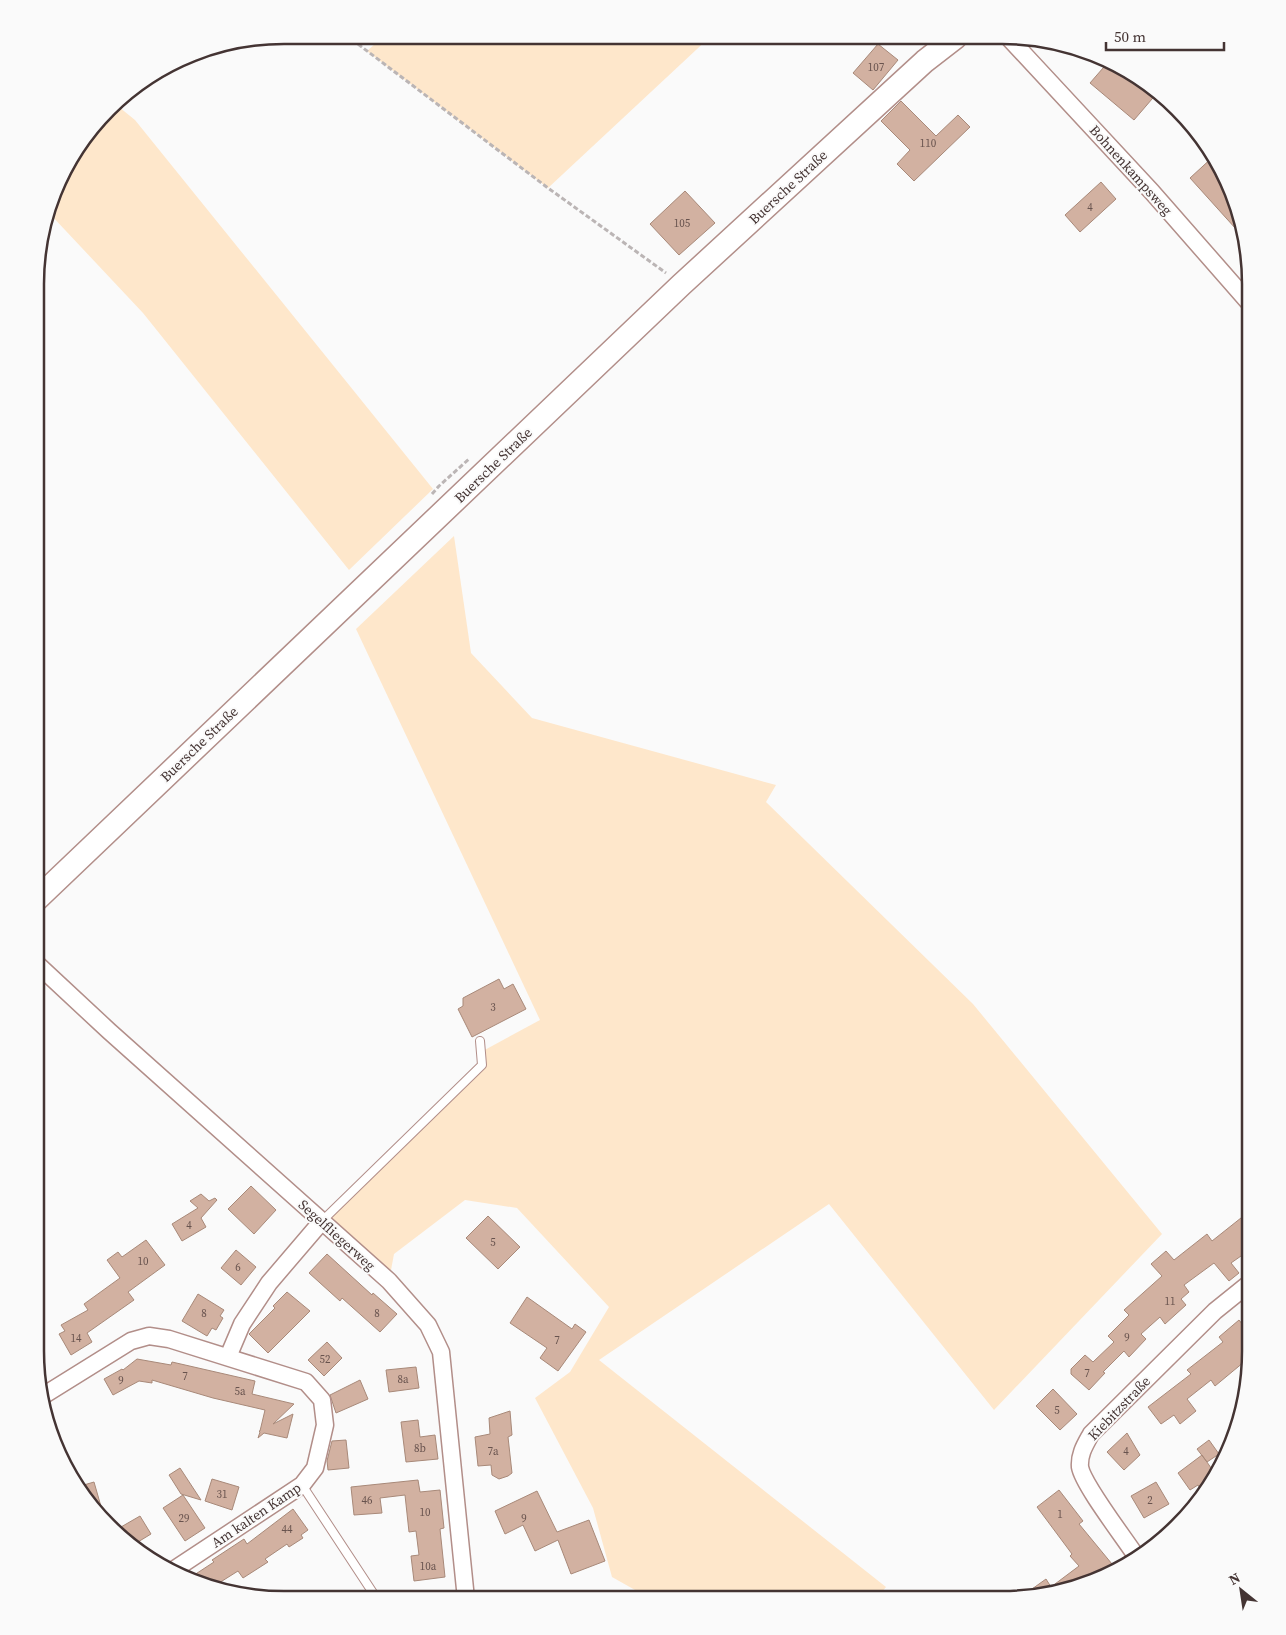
<svg xmlns="http://www.w3.org/2000/svg" width="1286" height="1635" font-family="'Source Serif 4',serif">
<style>
.green{fill:#fee7cb}
.building{fill:#d2b1a1;stroke:#a88979}
.lines{fill:none;stroke-linecap:round;stroke-linejoin:round}
.lane-casing{stroke:#b28e89;stroke-width:10}
.street-casing{stroke:#b28e89;stroke-width:19}
.secondary-casing{stroke:#b28e89;stroke-width:25}
.path{stroke:#bbb5b5;stroke-width:3;stroke-dasharray:5 2.5;stroke-linecap:butt}
.lane{stroke:#fff;stroke-width:8}
.street{stroke:#fff;stroke-width:16}
.secondary{stroke:#fff;stroke-width:22}
.labels{text-anchor:middle;stroke-width:4;stroke-linejoin:round;paint-order:stroke}
.number-label{font-size:11px;fill:#68534e}
.street-label{font-size:14px;fill:#443433;stroke:#fafafa}
.rim{fill:none;stroke:#443433;stroke-width:2.5}
</style>
<rect width="100%" height="100%" fill="#fafafa"/>
<!-- green -->
<path class="green" d="M385 35 711 36 548 188 367 51Z
M114 103 135 120 433 489 349 570 143 313 50 214 68 159Z
M454 536 471 653 532 718 776 785 766 802 973 1004 1162 1234 994 1410 829 1204 599 1360 886 1587 876 1599H651L612 1577 593 1508 535 1398 570 1372 609 1307 517 1208 465 1200 394 1254 389 1281 322 1221 482 1065 481 1052 540 1020 356 629Z"/>
<!-- building -->
<path class="building" d="M878 44 898 60 873 90 853 73Z
M1110 60 1141 77 1158 92 1134 120 1090 83Z
M901 101 936 136 958 115 970 127 914 181 897 164 910 150 881 121Z
M1215 155 1242 219 1245 239 1190 178Z
M1101 182 1116 199 1080 232 1065 215Z
M685 191 715 223 679 255 650 224Z
M499 979 504 989 513 984 526 1009 472 1037 458 1009 463 1006V998Z
M251 1186 276 1210 254 1234 228 1209Z
M201 1194 209 1201 215 1198 217 1200 201 1218 206 1227 182 1241 172 1224 198 1208 190 1201Z
M1251 1210V1249L1231 1263 1239 1273 1229 1281 1214 1263 1184 1285 1189 1292 1181 1299 1186 1305 1165 1324 1160 1317 1141 1334 1146 1339 1129 1357 1124 1351 1103 1372 1105 1373 1089 1390 1071 1374V1369L1085 1355 1093 1362 1114 1342 1108 1336 1129 1315 1124 1310 1162 1276 1151 1264 1166 1251 1174 1260 1207 1234 1212 1241Z
M488 1216 520 1247 498 1269 466 1238Z
M146 1240 165 1265 128 1292 134 1300 87 1333 92 1342 71 1355 59 1334 65 1331 61 1325 88 1310 84 1304 120 1278 107 1260 118 1252 122 1257Z
M236 1250 256 1267 241 1285 221 1268Z
M327 1254 372 1295 373 1293 397 1314 380 1332 342 1298 340 1301 309 1273Z
M287 1292 310 1311 268 1353 249 1334 275 1308 273 1306Z
M198 1294 224 1310 220 1316 223 1318 216 1330 212 1328 207 1336 182 1321Z
M527 1297 572 1329 575 1324 586 1332 558 1371 540 1358 547 1348 510 1323Z
M1239 1320 1250 1334V1357L1215 1386 1211 1380 1187 1399 1196 1411 1180 1424 1174 1415 1161 1424 1148 1407 1191 1374 1187 1370 1223 1342 1219 1337Z
M327 1342 342 1358 324 1376 308 1360Z
M137 1359 171 1365 172 1362 255 1381 252 1394 294 1404 273 1424 293 1414 287 1438 264 1433 258 1438 260 1432 259 1431H260L265 1410 213 1398 152 1380V1383L139 1381 113 1395 104 1379 122 1369 123 1370Z
M416 1367 419 1388 389 1392 386 1370Z
M360 1380 368 1399 336 1413 330 1395Z
M1053 1389 1077 1414 1060 1430 1036 1406Z
M510 1411 512 1435 508 1437 512 1473 508 1476 499 1479 492 1475 491 1465 478 1466 475 1437 490 1434 489 1418Z
M418 1420 420 1437 435 1435 438 1459 406 1462 401 1422Z
M1127 1433 1140 1455 1124 1470 1107 1452Z
M346 1440 349 1468 328 1470 327 1461 332 1441Z
M1209 1440 1219 1454 1207 1462 1197 1449Z
M1202 1455 1216 1475 1209 1489 1204 1495 1198 1485 1190 1490 1178 1473Z
M180 1468 201 1500 181 1494 169 1475Z
M212 1479 239 1487 232 1510 205 1501Z
M418 1480 420 1492 440 1490 444 1528 440 1529 445 1577 414 1581 411 1556 419 1555 416 1531 409 1532 405 1495 380 1498 382 1513 354 1515 351 1487Z
M94 1482 106 1524 77 1487Z
M1156 1482 1169 1504 1144 1518 1131 1496Z
M1059 1490 1083 1521 1079 1524 1112 1564 1092 1581 1067 1591 1018 1599 1046 1579 1051 1587 1079 1566 1070 1556 1072 1554 1037 1507Z
M537 1491 557 1532 589 1520 605 1561 571 1574 558 1540 535 1551 523 1525 505 1534 495 1511Z
M183 1495 205 1528 185 1541 163 1508Z
M293 1509 308 1530 301 1535 303 1538 289 1547 287 1544 265 1559 268 1562 243 1578 238 1571 211 1588 204 1587 188 1579 214 1562 212 1560 244 1539 247 1544Z
M140 1516 151 1534 133 1545 121 1527Z"/>
<g class="lines">
<!-- lane casing -->
<g class="lane-casing">
<path id="lane" d="M322 1221 482 1065 480 1041
M302 1485 377 1599"/>
</g>
<!-- street casing -->
<g class="street-casing">
<path id="street" d="M1008 37 1152 192 1251 305
M36 963 109 1031 389 1281 428 1325 441 1352 466 1599
M228 1357 242 1324 269 1283 322 1221
M41 1397 131 1341 149 1336 169 1339 306 1382 322 1400 325 1425 315 1468 302 1485 172 1571
M1138 1559C1126 1540 1083 1485 1080 1467 1079 1454 1085 1445 1091 1434L1215 1311 1251 1282"/>
</g>
<!-- secondary casing -->
<g class="secondary-casing">
<path id="secondary" d="M36 900 681 285 925 61 956 37"/>
</g>
<!-- path -->
<path class="path" d="M346 35 548 188 666 273
M432 494 439 486 469 459"/>
<!-- lane -->
<use href="#lane" class="lane"/>
<!-- street -->
<use href="#street" class="street"/>
<!-- secondary -->
<use href="#secondary" class="secondary"/>
</g>
<g class="labels">
<!-- number labels -->
<g class="number-label">
<text x="876" y="71">107</text>
<text x="928" y="147">110</text>
<text x="1090" y="211">4</text>
<text x="682" y="227">105</text>
<text x="493" y="1011">3</text>
<text x="189" y="1229">4</text>
<text x="493" y="1246">5</text>
<text x="143" y="1265">10</text>
<text x="238" y="1271">6</text>
<text x="1170" y="1305">11</text>
<text x="204" y="1317">8</text>
<text x="377" y="1317">8</text>
<text x="1127" y="1341">9</text>
<text x="76" y="1342">14</text>
<text x="557" y="1344">7</text>
<text x="325" y="1363">52</text>
<text x="1087" y="1377">7</text>
<text x="185" y="1380">7</text>
<text x="403" y="1383">8a</text>
<text x="121" y="1384">9</text>
<text x="240" y="1395">5a</text>
<text x="1057" y="1414">5</text>
<text x="420" y="1452">8b</text>
<text x="493" y="1455">7a</text>
<text x="1126" y="1455">4</text>
<text x="222" y="1498">31</text>
<text x="367" y="1504">46</text>
<text x="1150" y="1504">2</text>
<text x="425" y="1516">10</text>
<text x="1060" y="1518">1</text>
<text x="184" y="1522">29</text>
<text x="524" y="1522">9</text>
<text x="287" y="1533">44</text>
<text x="428" y="1570">10a</text>
</g>
<!-- street labels -->
<g class="street-label">
<text transform="translate(1131 170) rotate(48)" y="5">Bohnenkampsweg</text>
<text transform="translate(788 187) rotate(-43)" y="5">Buersche Straße</text>
<text transform="translate(493 465) rotate(-44)" y="5">Buersche Straße</text>
<text transform="translate(199 744) rotate(-44)" y="5">Buersche Straße</text>
<text transform="translate(337 1235) rotate(42)" y="5">Segelfliegerweg</text>
<text transform="translate(1119 1408) rotate(-46)" y="5">Kiebitzstraße</text>
<text transform="translate(256 1515) rotate(-34)" y="5">Am kalten Kamp</text>
</g>
</g>
<!-- crop -->
<path d="M0 0H1286V1635H0ZM284 44H1002A240 240 0 0 1 1242 284V1351A240 240 0 0 1 1002 1591H284A240 240 0 0 1 44 1351V284A240 240 0 0 1 284 44Z" fill="#fafafa" fill-rule="evenodd"/>
<path class="rim" d="M284 44H1002A240 240 0 0 1 1242 284V1351A240 240 0 0 1 1002 1591H284A240 240 0 0 1 44 1351V284A240 240 0 0 1 284 44Z"/>
<!-- north arrow -->
<g transform="translate(1241 1590) rotate(330)" stroke="#fafafa" stroke-width="4" paint-order="stroke">
<path d="M0-4L9 19L0 12L-9 19Z" fill="#443433"/>
<text y="-8" font-size="14" font-weight="bold" text-anchor="middle" fill="#443433">N</text>
</g>
<!-- scale -->
<path d="M1106 42v8h118v-8" fill="none" stroke="#443433" stroke-width="2.5"/>
<text x="1114" y="42" font-size="15" fill="#443433" stroke="#fafafa" stroke-width="4" paint-order="stroke">50 m</text>
</svg>
